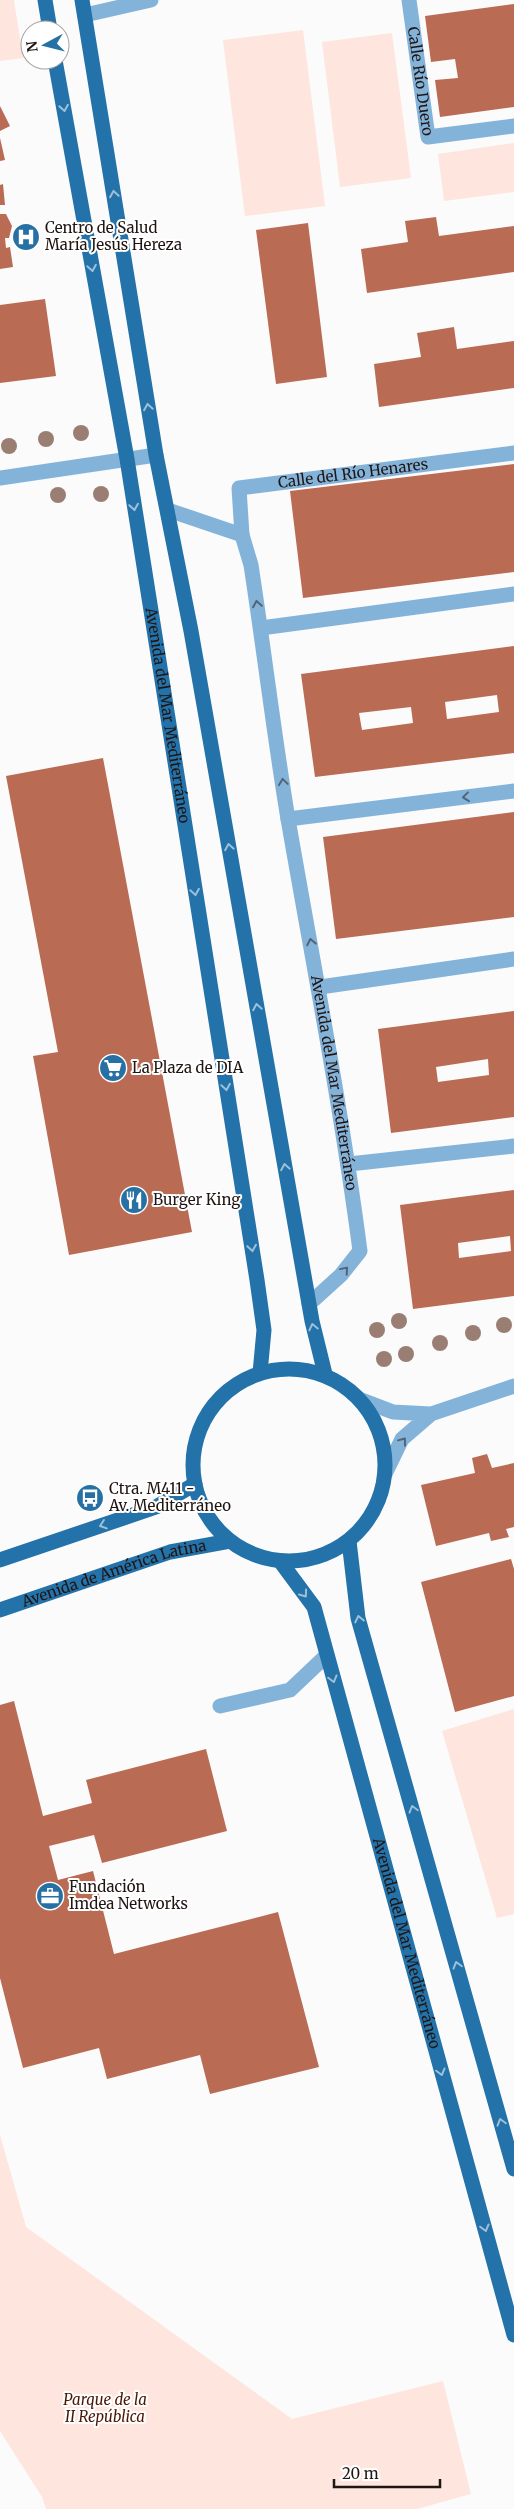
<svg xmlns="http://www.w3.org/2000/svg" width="514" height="2509" font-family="Merriweather,serif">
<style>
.green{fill:#fee5de}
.building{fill:#ba6b53;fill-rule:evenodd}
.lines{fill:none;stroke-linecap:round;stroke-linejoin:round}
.service{stroke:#84b3da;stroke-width:15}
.pedestrian{stroke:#84b3da;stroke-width:15}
.minor{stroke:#84b3da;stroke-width:15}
.primary{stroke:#2372a9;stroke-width:15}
.tree{fill:#9a7e74}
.oneway{stroke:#9cc0d8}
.oneway2{stroke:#526476}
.labels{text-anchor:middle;stroke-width:4;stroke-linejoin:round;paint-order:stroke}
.street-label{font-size:15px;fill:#201512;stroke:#fff}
.poi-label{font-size:15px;fill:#201512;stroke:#fff;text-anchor:start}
.park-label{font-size:15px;font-style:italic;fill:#4a1706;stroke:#fff}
</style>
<rect width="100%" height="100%" fill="#fbfbfb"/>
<!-- green -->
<path class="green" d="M0 0H14L23 58 0 61Z
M303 30 325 206 245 216 223 40Z
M392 33 411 178 340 187 322 42Z
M514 143V192L444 201 438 154Z
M514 1709V1914L497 1918 442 1731Z
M0 2135 26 2227 292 2419 443 2381 471 2494 417 2509H46L42 2497 0 2431Z"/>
<!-- building -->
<path class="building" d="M514 4V107L440 117 435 80 458 78 455 59 431 62 425 16Z
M0 106 10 126 0 131Z
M0 138 5 160 0 161Z
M3 184 5 205H0V185Z
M0 214H6L12 226 9 238H5L6 248 10 247 13 267 0 269Z
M436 217 439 236 514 226V272L367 293 361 249 408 242 405 221Z
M308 223 327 377 276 384 256 230Z
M45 299 56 376 0 383V305Z
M454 327 457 349 514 341V388L379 407 374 364 421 357 417 333Z
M514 464V572L303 598 290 491Z
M514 646V753L315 777 301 674ZM497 695 499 712 447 719 445 702ZM411 707 413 723 362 730 359 713Z
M103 758 192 1232 69 1255 33 1056 58 1052 6 776Z
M514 812V917L336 939 323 837Z
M514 1011V1117L391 1133 378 1029ZM488 1059 489 1075 438 1082 436 1067Z
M514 1190V1296L413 1309 400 1205ZM510 1236 511 1251 459 1258 458 1243Z
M487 1454 492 1468 514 1463V1527L506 1529 509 1537 491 1541 489 1533 436 1546 421 1485 475 1473 472 1458Z
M511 1559 514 1569V1696L455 1712 421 1582Z
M14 1701 43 1816 92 1803 86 1780 206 1749 227 1831 102 1863 94 1835 49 1846 58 1880 93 1871 114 1954 278 1912 319 2067 210 2094 200 2055 107 2079 99 2048 23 2068 0 1978V1705Z"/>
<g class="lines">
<!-- service -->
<g class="service">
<path id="s1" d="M168 510 242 535 251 565C264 650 274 735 288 819 313 963 341 1106 360 1251L341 1275 309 1304"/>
<path d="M220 1706 290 1690 327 1655"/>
</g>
<!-- pedestrian -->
<g class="pedestrian">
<path id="s2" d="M409 0 428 137 514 126"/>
<path d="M85 15 151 0"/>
<path id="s3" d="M242 535 239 488 514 453"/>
<path d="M261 628 514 594"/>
<path d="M320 987 514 959"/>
<path d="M349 1164 514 1146"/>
</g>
<!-- minor -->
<path class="minor" d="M0 478 156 455
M288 819 514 791
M359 1399 393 1412 431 1414 514 1386
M385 1474 402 1439 431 1414"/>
<!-- primary -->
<g class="primary">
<path d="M45 0 50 30"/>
<path d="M82 0 156 455 191 631 312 1321 325 1374"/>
<path id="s4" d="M55 60 127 459 257 1280 264 1330 260 1373"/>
<circle cx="289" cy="1465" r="96"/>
<path d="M349 1541 358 1618 514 2169"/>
<path d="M0 1560 156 1507 195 1484"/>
<path id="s5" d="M280 1561 314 1607 514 2335"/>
<path id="s6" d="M0 1610 170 1552 230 1541"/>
</g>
</g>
<!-- trees -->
<g class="tree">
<circle cx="81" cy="433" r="8"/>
<circle cx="46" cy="439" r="8"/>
<circle cx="9" cy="446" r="8"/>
<circle cx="101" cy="494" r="8"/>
<circle cx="58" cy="495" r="8"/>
<circle cx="399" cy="1321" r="8"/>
<circle cx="504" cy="1325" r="8"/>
<circle cx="377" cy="1330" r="8"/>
<circle cx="473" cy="1333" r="8"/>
<circle cx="440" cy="1343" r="8"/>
<circle cx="406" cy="1354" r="8"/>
<circle cx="384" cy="1359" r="8"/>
</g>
<!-- one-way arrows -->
<defs><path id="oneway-chevron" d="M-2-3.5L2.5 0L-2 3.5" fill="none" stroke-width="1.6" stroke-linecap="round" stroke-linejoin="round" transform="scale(1.25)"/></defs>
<g class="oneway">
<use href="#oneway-chevron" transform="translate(64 108) rotate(80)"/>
<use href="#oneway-chevron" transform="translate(114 194) rotate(-99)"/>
<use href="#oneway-chevron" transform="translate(92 268) rotate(80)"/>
<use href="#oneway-chevron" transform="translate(148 407) rotate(-99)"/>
<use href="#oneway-chevron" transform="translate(134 507) rotate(81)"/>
<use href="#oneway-chevron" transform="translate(229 847) rotate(-100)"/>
<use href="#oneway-chevron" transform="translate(195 892) rotate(81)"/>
<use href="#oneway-chevron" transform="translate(257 1007) rotate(-100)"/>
<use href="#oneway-chevron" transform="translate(226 1087) rotate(81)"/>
<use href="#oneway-chevron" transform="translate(285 1167) rotate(-100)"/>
<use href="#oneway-chevron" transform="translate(252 1248) rotate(81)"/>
<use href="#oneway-chevron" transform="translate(313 1327) rotate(-103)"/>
<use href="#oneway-chevron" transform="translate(103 1525) rotate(161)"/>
<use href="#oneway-chevron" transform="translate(304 1594) rotate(54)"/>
<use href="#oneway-chevron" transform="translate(359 1619) rotate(-102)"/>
<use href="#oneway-chevron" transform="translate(333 1679) rotate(75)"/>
<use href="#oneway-chevron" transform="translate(413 1809) rotate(-106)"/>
<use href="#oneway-chevron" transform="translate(457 1965) rotate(-106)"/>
<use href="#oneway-chevron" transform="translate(441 2072) rotate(75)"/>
<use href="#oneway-chevron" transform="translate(501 2122) rotate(-106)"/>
<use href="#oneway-chevron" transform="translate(485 2228) rotate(75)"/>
</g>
<g class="oneway2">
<use href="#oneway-chevron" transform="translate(257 604) rotate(-99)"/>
<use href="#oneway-chevron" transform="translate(283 782) rotate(-98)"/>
<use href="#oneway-chevron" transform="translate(466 797) rotate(173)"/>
<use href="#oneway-chevron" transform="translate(311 942) rotate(-101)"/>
<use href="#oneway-chevron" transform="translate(345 1270) rotate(-50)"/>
<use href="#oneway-chevron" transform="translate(403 1441) rotate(-53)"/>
</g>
<!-- icons -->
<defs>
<g id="hospital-disc" transform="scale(1.4375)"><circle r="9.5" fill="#2770a4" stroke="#fff"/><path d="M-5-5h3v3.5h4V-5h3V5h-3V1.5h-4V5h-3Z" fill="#fff"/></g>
<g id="supermarket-disc" transform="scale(1.4375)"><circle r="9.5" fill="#2770a4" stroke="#fff"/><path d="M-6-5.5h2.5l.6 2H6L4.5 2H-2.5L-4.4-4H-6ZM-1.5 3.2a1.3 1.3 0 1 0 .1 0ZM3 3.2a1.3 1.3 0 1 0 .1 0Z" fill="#fff"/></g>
<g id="restaurant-disc" transform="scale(1.4375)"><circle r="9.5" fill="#2770a4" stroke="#fff"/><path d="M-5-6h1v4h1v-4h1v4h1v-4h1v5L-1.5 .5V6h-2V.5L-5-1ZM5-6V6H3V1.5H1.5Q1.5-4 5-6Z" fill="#fff"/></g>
<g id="bus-disc" transform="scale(1.4375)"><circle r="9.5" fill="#2770a4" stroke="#fff"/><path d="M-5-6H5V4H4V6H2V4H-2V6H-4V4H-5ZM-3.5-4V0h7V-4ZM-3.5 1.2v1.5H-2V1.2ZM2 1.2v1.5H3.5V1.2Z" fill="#fff"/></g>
<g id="office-disc" transform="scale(1.4375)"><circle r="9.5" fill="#2770a4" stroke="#fff"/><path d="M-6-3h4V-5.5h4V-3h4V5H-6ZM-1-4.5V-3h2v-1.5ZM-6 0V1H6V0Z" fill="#fff"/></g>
</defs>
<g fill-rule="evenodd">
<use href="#hospital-disc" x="26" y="237"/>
<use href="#supermarket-disc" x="113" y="1068"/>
<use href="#restaurant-disc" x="134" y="1200"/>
<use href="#bus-disc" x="90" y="1498"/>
<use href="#office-disc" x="50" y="1896"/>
</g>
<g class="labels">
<!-- street labels -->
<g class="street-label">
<text dy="5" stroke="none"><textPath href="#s2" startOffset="82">Calle Río Duero</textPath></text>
<text dy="5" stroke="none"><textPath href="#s3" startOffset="162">Calle del Río Henares</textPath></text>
<text dy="5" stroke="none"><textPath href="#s4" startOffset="665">Avenida del Mar Mediterráneo</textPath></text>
<text dy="5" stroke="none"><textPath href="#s1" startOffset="634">Avenida del Mar Mediterráneo</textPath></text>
<text dy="5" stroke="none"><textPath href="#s6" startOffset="120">Avenida de América Latina</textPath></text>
<text dy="5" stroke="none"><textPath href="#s5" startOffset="406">Avenida del Mar Mediterráneo</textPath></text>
</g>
<!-- poi labels -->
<g class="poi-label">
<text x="45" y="233">Centro de Salud<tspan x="45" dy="17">María Jesús Hereza</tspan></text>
<text x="132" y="1073">La Plaza de DIA</text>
<text x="153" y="1205">Burger King</text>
<text x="109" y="1494">Ctra. M411 -<tspan x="109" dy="17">Av. Mediterráneo</tspan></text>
<text x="69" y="1892">Fundación<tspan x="69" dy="17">Imdea Networks</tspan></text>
</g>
<!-- park labels -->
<g class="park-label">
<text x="105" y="2405">Parque de la<tspan x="105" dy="17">II República</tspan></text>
</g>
</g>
<!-- north arrow -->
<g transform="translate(45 45) rotate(263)"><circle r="24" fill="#ffffff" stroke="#a6a1a0"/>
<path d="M0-4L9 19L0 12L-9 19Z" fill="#2770a4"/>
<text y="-8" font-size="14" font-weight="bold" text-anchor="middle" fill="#201512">N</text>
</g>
<!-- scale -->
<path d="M334 2479v8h106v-8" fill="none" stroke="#201512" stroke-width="2.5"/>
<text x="342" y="2479" font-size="15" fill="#201512" stroke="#ffffff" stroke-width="4" paint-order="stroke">20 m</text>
</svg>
